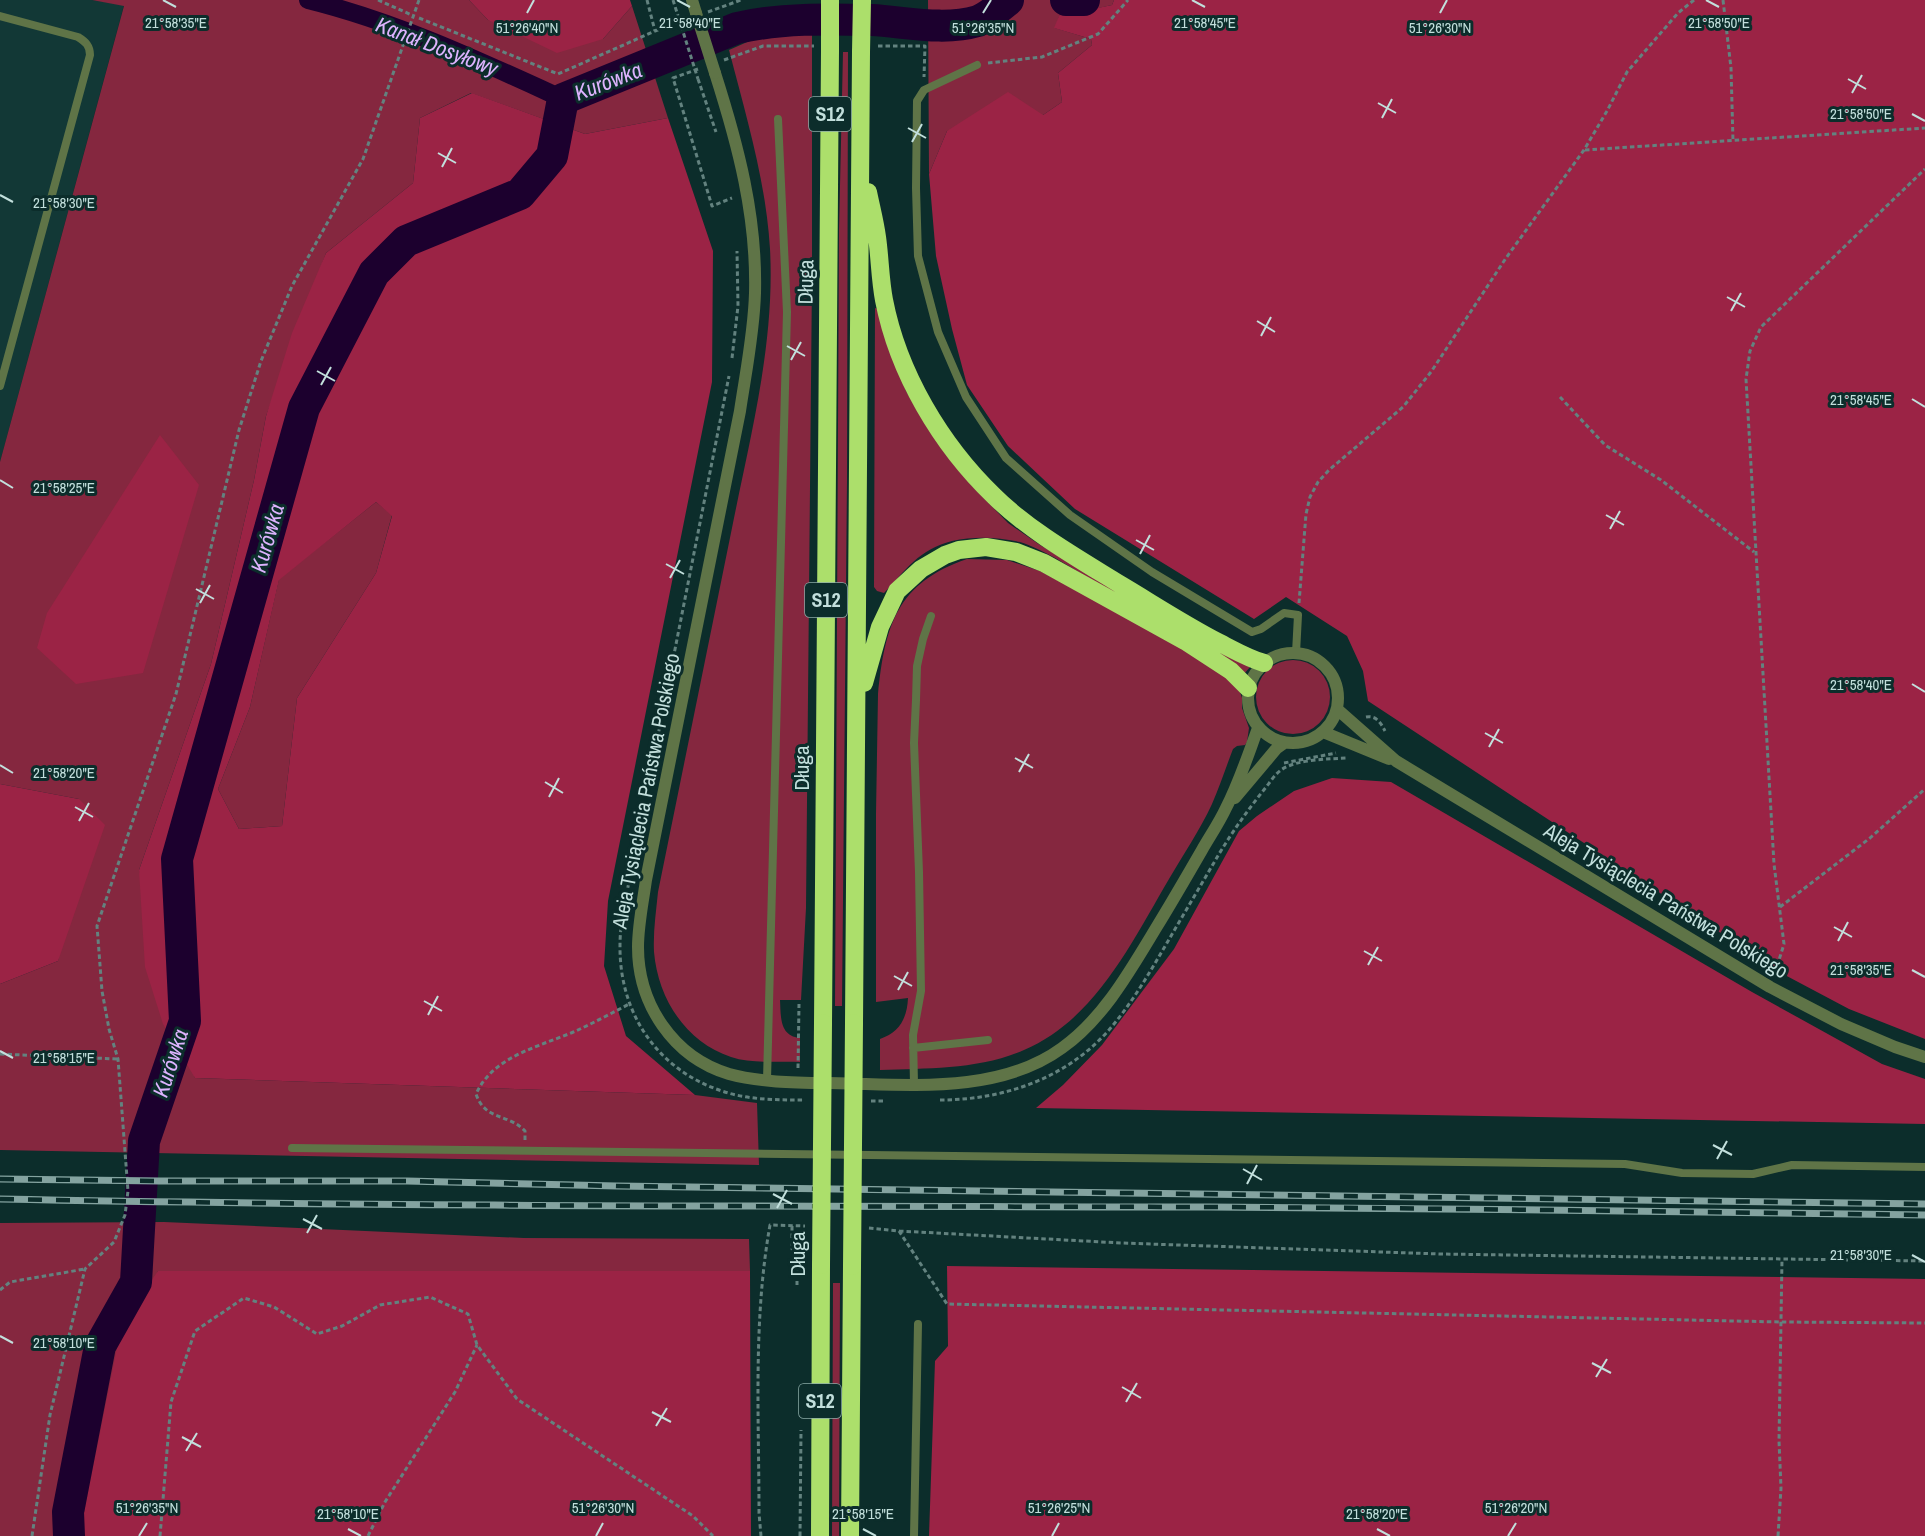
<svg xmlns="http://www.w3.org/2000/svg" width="1925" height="1536" font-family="'Archivo Narrow',sans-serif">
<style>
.built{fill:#123836}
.green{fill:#85273f}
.forest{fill:#9b2345;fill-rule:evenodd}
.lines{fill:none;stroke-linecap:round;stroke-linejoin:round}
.canal{stroke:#1c002e;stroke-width:18}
.river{stroke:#1c002e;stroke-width:32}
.path{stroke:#63827f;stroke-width:3;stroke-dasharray:4.5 3;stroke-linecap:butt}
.service{stroke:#5f7447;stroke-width:8}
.tertiary{stroke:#5f7447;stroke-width:12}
.motorway{stroke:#acdf6b;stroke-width:18}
.rail-casing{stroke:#84a3a0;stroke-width:7}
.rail{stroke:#0c2d2b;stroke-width:4.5;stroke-dasharray:14;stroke-linecap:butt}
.path-bridge{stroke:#63827f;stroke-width:3;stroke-dasharray:4.5 3;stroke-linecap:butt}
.tertiary-bridge{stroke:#5f7447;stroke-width:12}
.motorway-bridge{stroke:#acdf6b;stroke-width:18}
.ticks{fill:none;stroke:#c2dfdc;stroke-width:2}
.labels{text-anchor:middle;stroke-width:6;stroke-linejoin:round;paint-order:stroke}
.shield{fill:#0c2d2b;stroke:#8baaa7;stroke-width:1.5}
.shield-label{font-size:20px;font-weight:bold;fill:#c2dfdc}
.street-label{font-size:21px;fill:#c2dfdc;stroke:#0c2d2b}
.water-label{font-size:22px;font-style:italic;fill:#ddb3fe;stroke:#0c2d2b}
.ticks-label{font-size:15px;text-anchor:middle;fill:#c2dfdc;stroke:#0c2d2b;stroke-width:6;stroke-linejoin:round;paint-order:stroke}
</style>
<rect width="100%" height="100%" fill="#0c2d2b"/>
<!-- built -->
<path class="built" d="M0 0H92L124 5 0 462Z"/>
<!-- green -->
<path class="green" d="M92 0H469L488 20 603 39 632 6 668 118 585 134 471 93 420 118 413 183 326 253 266 416 254 480 211 664 139 870 195 1078 695 1095 757 1103 759 1165 0 1150V984L58 961 79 799 0 784V462L124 6Z
M928 0H1114L1112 5 1059 17 1055 28 1091 39 1092 45 1058 73 1062 102 1043 115 947 131 929 174Z
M812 34V278L806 908 801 1000H780C781 1016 779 1036 800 1038V1062C778 1061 752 1064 731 1057 686 1042 658 999 654 952 653 932 656 912 658 892 683 769 708 646 733 523 751 433 775 342 770 249 766 181 746 116 729 50L754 39Z
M843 52H848L847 481 842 1006H835L839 230Z
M875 308 878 309 906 391 924 421 971 485 1008 523 1040 545 1148 609 1250 667 1244 674C1198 645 1151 617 1104 588 1082 574 1044 549 1020 542 997 537 975 536 952 541 919 549 905 571 884 593L877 591 874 587Z
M376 502 392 515 376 573 297 698 282 826 239 829 218 789 250 707 279 579Z
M967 559 1007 560 1040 571 1160 634 1229 677 1240 692 1242 698V708L1249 728 1247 742 1245 745 1237 746 1233 749C1226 767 1220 786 1212 804 1200 830 1183 855 1169 879 1132 942 1095 1020 1024 1050 978 1070 928 1068 880 1070V1039C900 1032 907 1018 908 998L876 1002V814L878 694C885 625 897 583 967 559Z
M1256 697a37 37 0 1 1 74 0a37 37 0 1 1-74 0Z
M164 1222 524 1238 749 1239 750 1271H158L84 1512V1536H0V1223Z
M833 1283H840L839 1536H832Z"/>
<!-- forest -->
<path class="forest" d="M469 0H630L632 6 603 39 557 53 488 20Z
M1114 0H1925V1039L1849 1009 1783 974 1368 701 1363 671 1347 636 1286 597 1254 619 1075 509 1008 446 967 385 952 329 936 256 929 174 947 131 1008 92 1043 115 1062 102 1058 73 1092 45 1091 39 1054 28 1059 16 1112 5Z
M472 93 585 134 668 118 713 251 712 382 608 901 604 966 626 1036 695 1095 195 1078 163 1024 145 967 139 870 211 664 254 480 266 416 292 333 326 253 413 183 420 118ZM376 502 392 516 376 573 297 698 282 826 239 829 218 789 250 707 279 580Z
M160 435 199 485 143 673 76 684 37 648 47 613Z
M1332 778 1391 782 1752 992 1882 1064 1925 1079V1124L1036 1108 1063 1085 1102 1045 1174 949 1239 831 1257 816 1294 791Z
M0 784 79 799 105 825 58 961 0 984Z
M947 1266 1925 1279V1536H929L935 1361 948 1346Z
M158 1271H750L751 1536H84V1512L122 1323Z"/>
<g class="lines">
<!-- canal -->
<path class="canal" d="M308 0C397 22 480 61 563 99"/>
<!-- river -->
<path class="river" d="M1066 0H1084
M69 1536 68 1512 100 1346 136 1282 144 1141 185 1021 177 859 304 408 374 273 406 241 520 194 552 156 563 99 737 28C781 18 827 19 872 20 906 22 944 31 978 21 989 17 999 7 1008 0"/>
<!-- path -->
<path class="path" d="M378 0 414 16
M647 0 655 31
M673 0 679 19
M1723 0 1731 68 1733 141
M708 12 741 0
M419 18 558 74 655 31 685 20
M878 46H925L924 77
M724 60 763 46H814
M988 63 1042 57 1098 34 1128 0
M698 69 673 78 712 206 732 198
M698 79 716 132
M1585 150 1925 128
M732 358 738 306 737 251
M1560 397 1605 445 1661 480 1754 552
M1299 603 1306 514 1310 497 1318 482 1329 470 1403 407 1431 372 1506 258 1584 150 1607 111 1627 72 1678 13 1694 0
M1366 717C1376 715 1381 723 1385 731
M1284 763 1336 753
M647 791 729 376
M630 876C626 899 620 922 620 945 619 1019 664 1078 736 1095 758 1100 782 1100 805 1100
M1780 907 1870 838 1925 789
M1775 973 1784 944 1774 864 1746 379 1750 351 1761 327 1925 169
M0 1054 118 1059
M798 1068 799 1004
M940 1100C1003 1100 1065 1079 1108 1031 1130 1006 1147 977 1164 948 1182 917 1201 885 1219 854 1233 831 1247 811 1263 791 1269 784 1274 775 1281 770 1296 759 1331 759 1347 758
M871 1101H886
M525 1140V1131C508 1113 485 1121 476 1094 494 1054 544 1046 580 1029 597 1021 614 1012 631 1003
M792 1226V1249H797V1285
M869 1228 899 1231 947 1304 1781 1322 1925 1323
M899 1231 1121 1243 1440 1254 1925 1261
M0 1290 10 1282 85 1269
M32 1536 50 1415 85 1269 114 1242 125 1215 128 1191 118 1059 109 1029 102 991 97 926 176 694 239 430 261 361 292 286 363 159 419 0
M160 1536 171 1402 195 1331 244 1298 274 1307 317 1334 342 1326 380 1305 430 1297 468 1314 477 1345 517 1399 693 1516 713 1536
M368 1536 385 1502 455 1392 477 1345
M761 1536 759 1513C759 1417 753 1320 770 1225L805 1226
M800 1536 801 1430
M1778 1536 1781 1488 1779 1441 1782 1259"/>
<!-- service -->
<path class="service" d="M0 16 78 37C86 42 90 46 90 55L0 386
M977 65 924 90 917 101 916 188 918 256 938 332 966 397 1006 458 1070 515 1152 572 1252 632 1261 629 1284 613 1298 615 1296 653
M913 1048 988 1040
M767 1080 787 312 778 119
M914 1084 913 1035 921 991 919 872 914 743 916 700 917 666 923 639 931 616
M292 1148 1625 1164 1682 1173 1753 1174 1792 1165 1925 1167
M914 1536 918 1324"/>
<!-- tertiary -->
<path class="tertiary" d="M692 0 696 13
M715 73C738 145 757 216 755 293 754 332 746 371 740 411L646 880C643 902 638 925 638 947 638 1004 673 1057 729 1074 768 1085 821 1082 863 1084 928 1086 1006 1089 1062 1048 1103 1019 1130 971 1156 928 1172 902 1187 876 1202 850 1210 836 1219 823 1226 808 1239 783 1248 755 1258 728
M1248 698a45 45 0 1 1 90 0a45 45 0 1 1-90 0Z
M1337 709 1396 761 1770 987 1841 1024 1895 1047 1925 1057
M1323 732 1389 759
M1235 798 1277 748 1284 743"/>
<!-- motorway -->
<path class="motorway" d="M868 192C871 207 875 222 877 237 880 258 880 279 884 300 898 373 941 445 994 496 1028 530 1079 559 1121 585 1153 604 1185 625 1218 642 1234 650 1247 658 1264 663
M864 683 880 627 897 591 921 569 945 555 959 550 986 547 1016 552 1044 563 1185 641 1231 671 1248 688
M823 1023 830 51
M854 1023 861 52
M820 1536 821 1265
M850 1536 852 1266"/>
<!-- rail casing -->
<g class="rail-casing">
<path id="rail" d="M0 1179 160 1181H407L617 1186 1925 1204
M0 1199C403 1207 806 1206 1209 1207 1448 1208 1686 1212 1925 1215"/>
</g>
<!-- rail -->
<use href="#rail" class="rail"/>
<!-- path-bridge -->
<path class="path-bridge" d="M679 19 698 79"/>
<!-- tertiary-bridge -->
<path class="tertiary-bridge" d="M696 13 715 73"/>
<!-- motorway-bridge -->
<path class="motorway-bridge" d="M830 51V0
M861 52 862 0
M821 1265 823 1023
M852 1266 854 1023"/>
</g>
<!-- ticks -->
<path class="ticks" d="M163 0 176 7M677 0 690 7M1192 0 1205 7M1706 0 1719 7M527 13 534 0M983 13 991 0M1440 13 1447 0M1848 79 1866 89M1852 93 1862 75M1378 103 1396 113M1912 114 1925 121M1382 118 1392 99M908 128 926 138M912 142 922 124M438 153 456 163M442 167 452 148M0 195 13 202M1727 297 1745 307M1731 311 1741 293M1257 321 1275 332M1261 336 1271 317M787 346 805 356M791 360 801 342M317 371 335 381M321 385 331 367M1912 399 1925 407M0 480 13 488M1606 515 1624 525M1610 529 1620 511M1136 540 1154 550M1140 554 1150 535M666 564 684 574M670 578 680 560M196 589 214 599M200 603 210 585M1912 684 1925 692M1485 733 1503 743M1489 747 1499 729M1015 758 1033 768M0 765 13 773M1019 772 1029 754M545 782 563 793M549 797 559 778M75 807 93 817M79 821 89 803M1834 927 1852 937M1838 941 1848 922M1364 951 1382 961M1368 965 1378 947M1912 970 1925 977M894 976 912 986M898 990 908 972M424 1001 442 1011M428 1015 438 996M0 1051 13 1058M1713 1145 1732 1155M1717 1159 1727 1141M1243 1169 1262 1180M1247 1184 1257 1165M773 1194 792 1204M777 1208 787 1190M303 1219 322 1229M307 1233 317 1215M1912 1255 1925 1262M0 1336 13 1343M1592 1363 1611 1373M1596 1377 1607 1359M1122 1387 1141 1398M1126 1402 1137 1383M652 1412 671 1422M656 1426 667 1408M182 1437 201 1447M186 1451 197 1433M348 1529 361 1536M863 1529 876 1536M1377 1529 1390 1536M139 1536 147 1523M596 1536 603 1523M1052 1536 1059 1523M1508 1536 1516 1523"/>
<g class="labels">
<!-- shield labels -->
<g class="shield">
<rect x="809" y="97" width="42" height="34" rx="4.5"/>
<rect x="805" y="583" width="42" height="34" rx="4.5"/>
<rect x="799" y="1384" width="42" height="34" rx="4.5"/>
</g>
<g class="shield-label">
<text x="830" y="121">S12</text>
<text x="826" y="607">S12</text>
<text x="820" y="1408">S12</text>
</g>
<!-- street labels -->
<g class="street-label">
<text transform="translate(806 282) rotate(-89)" y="7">Długa</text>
<text transform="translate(802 768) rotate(-90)" y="7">Długa</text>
<text transform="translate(646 791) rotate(-79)" y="7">Aleja Tysiąclecia Państwa Polskiego</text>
<text transform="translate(1666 901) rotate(31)" y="7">Aleja Tysiąclecia Państwa Polskiego</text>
<text transform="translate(798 1254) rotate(-90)" y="7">Długa</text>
</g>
<!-- water labels -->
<g class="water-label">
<text transform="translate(437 46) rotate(21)" y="8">Kanał Dosyłowy</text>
<text transform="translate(608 81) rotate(-21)" y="8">Kurówka</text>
<text transform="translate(267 538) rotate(-74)" y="8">Kurówka</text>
<text transform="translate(170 1063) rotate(-72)" y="8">Kurówka</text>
</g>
</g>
<g class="ticks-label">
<text x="176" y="28">21°58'35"E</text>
<text x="690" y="28">21°58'40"E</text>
<text x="1205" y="28">21°58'45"E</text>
<text x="1719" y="28">21°58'50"E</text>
<text x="527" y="33">51°26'40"N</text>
<text x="983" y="33">51°26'35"N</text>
<text x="1440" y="33">51°26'30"N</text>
<text x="1861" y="119">21°58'50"E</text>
<text x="64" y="208">21°58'30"E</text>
<text x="1861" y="405">21°58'45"E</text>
<text x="64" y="493">21°58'25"E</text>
<text x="1861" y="690">21°58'40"E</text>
<text x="64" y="778">21°58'20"E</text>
<text x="1861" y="975">21°58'35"E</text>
<text x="64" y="1063">21°58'15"E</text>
<text x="1861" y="1260">21°58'30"E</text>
<text x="64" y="1348">21°58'10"E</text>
<text x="147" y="1513">51°26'35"N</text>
<text x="603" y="1513">51°26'30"N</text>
<text x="1059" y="1513">51°26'25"N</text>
<text x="1516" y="1513">51°26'20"N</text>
<text x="348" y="1519">21°58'10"E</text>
<text x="863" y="1519">21°58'15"E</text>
<text x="1377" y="1519">21°58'20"E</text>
</g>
</svg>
